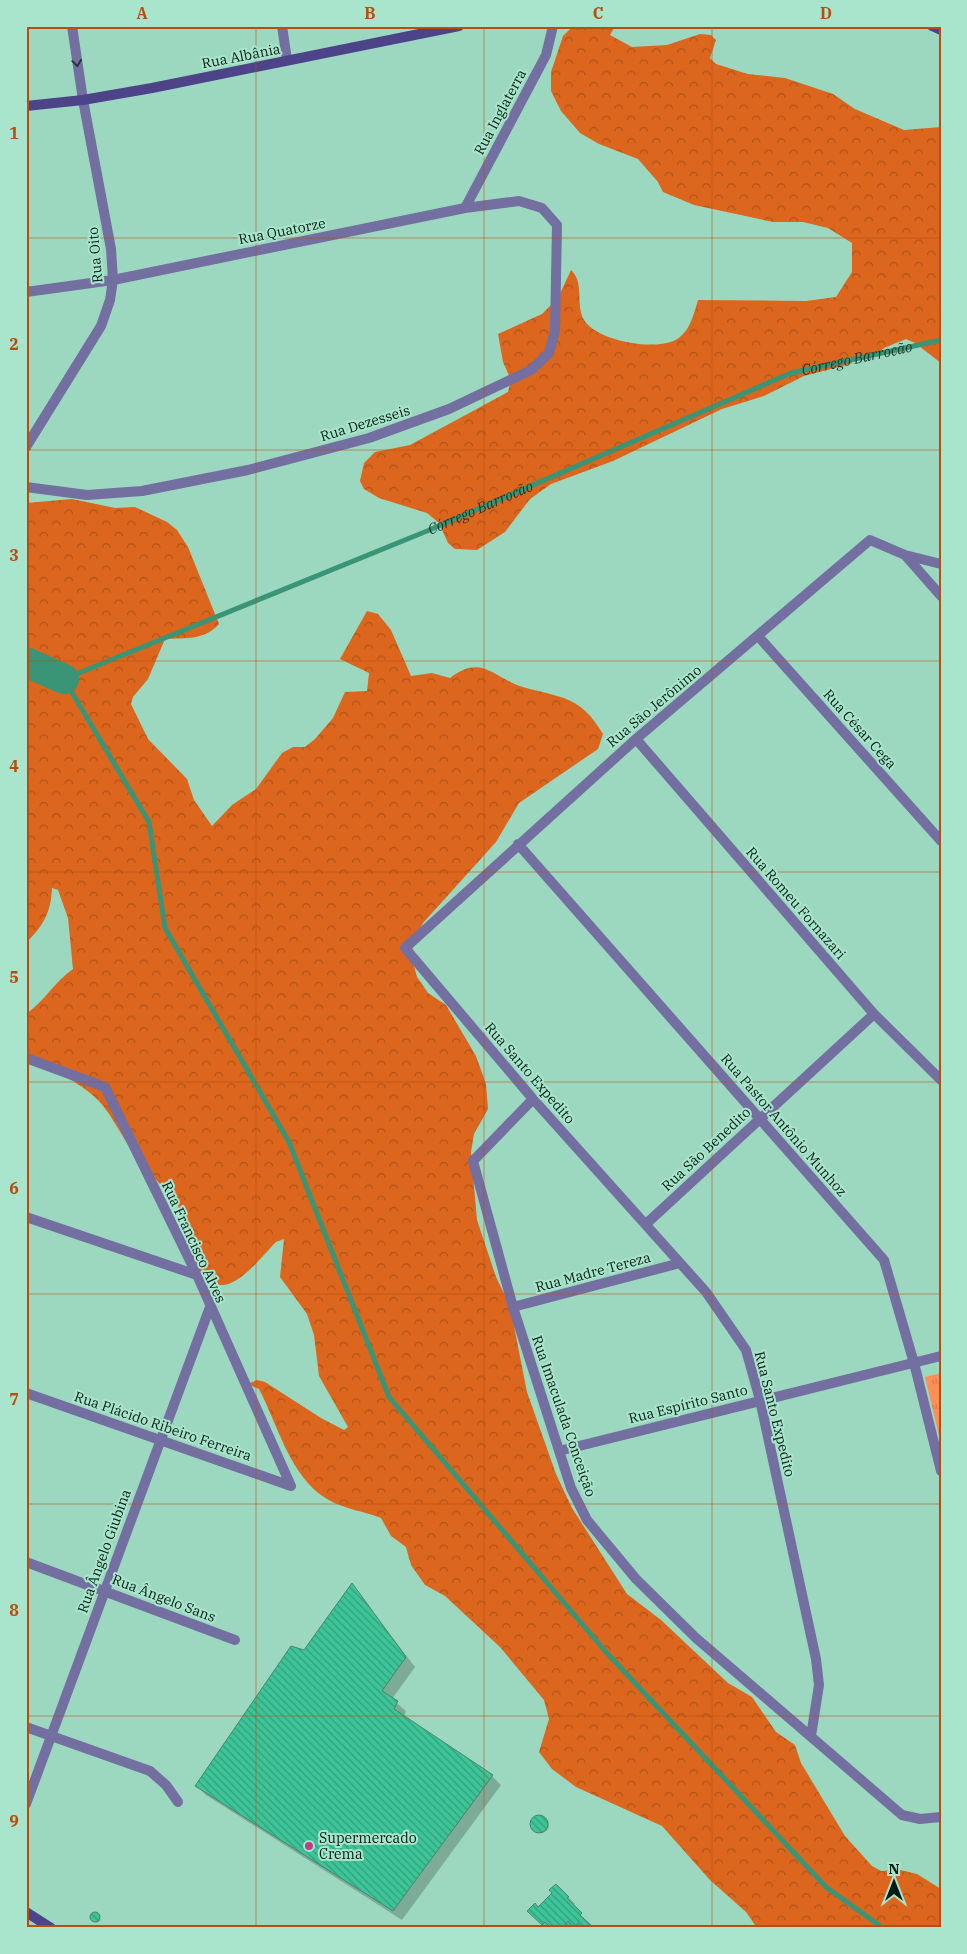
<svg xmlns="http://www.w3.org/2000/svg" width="967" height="1954" font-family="'IBM Plex Serif',serif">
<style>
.grass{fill:url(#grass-tufts)}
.forest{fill:url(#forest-crowns)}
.shadow{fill:#0003}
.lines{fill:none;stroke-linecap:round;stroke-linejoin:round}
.stream{stroke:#3a9576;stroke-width:5}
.river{stroke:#3a9576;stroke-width:30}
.building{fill:url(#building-back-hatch);stroke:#4a846d}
.lane{stroke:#736fa0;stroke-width:10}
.street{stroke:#736fa0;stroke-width:10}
.secondary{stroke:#4c4389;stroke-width:10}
.oneway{stroke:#25363e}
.grid{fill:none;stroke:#ba4d0e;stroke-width:1;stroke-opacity:0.55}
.poi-dot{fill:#bc3e8b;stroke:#a9e5cc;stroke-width:2}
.labels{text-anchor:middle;stroke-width:4;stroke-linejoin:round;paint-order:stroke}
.street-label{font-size:14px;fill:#041d14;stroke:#a9e5cc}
.poi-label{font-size:14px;fill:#041d14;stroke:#a9e5cc;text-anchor:start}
.water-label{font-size:15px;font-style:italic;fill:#1c372d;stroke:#a9e5cc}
.neatline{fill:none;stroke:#ba4d0e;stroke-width:2}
.grid-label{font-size:16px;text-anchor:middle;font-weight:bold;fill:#ba4d0e}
</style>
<defs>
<pattern id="grass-tufts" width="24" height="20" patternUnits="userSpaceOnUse" patternTransform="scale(1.25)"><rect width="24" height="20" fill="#fc8f56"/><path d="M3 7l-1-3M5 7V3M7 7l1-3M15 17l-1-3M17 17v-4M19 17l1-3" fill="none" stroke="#d67b4a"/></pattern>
<pattern id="forest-crowns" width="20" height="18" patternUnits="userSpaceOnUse" patternTransform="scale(1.25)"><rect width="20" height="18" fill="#dc661d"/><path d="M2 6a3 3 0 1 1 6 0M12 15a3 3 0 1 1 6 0" fill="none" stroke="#b05318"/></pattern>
<pattern id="building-back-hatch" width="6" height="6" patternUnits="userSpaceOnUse" patternTransform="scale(1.25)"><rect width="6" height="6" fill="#3dc599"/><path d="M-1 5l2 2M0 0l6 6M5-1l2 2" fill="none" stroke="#319f7c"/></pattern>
</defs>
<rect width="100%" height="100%" fill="#9cd8bf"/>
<!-- grass -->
<path class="grass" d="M941 1373V1444L925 1377Z"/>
<!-- forest -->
<path class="forest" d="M573 26H615L610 35 632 47 667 45 700 34 711 35 716 40 710 58 716 64 748 74 785 78 833 94 855 109 904 130 941 127V363L915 343 906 339 884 348 876 355H863L850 364 804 376 764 396 722 409 613 461 551 484 530 499 505 532 477 550 455 549 448 543 439 523 427 513 379 498 364 489 360 481 364 463 375 452 410 445 508 392 511 380 503 362 498 334 542 314 558 298 571 270C585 283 575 304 584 320 597 342 662 353 680 337 691 328 694 313 698 300L806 301 836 297 852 272V243L828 228 803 222H773L694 205 663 192 658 182 638 159 599 144 580 133 561 111 551 91V72L563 36Z
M72 499 115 508 135 507 167 522 177 530 188 547 219 624C205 640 186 638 165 639L148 679 133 697 131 704 148 739 187 779 194 800 212 826 232 805 256 789 282 753 293 747H305L315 739 333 718 345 692 367 691 369 673 340 659 367 611 378 614 391 630 411 676 432 673 450 678C482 653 493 678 523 687 561 698 580 695 603 734L598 749 519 803 496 842 423 923 415 938 411 955 417 977 428 993 446 1005 476 1056 486 1084 488 1109 474 1134 471 1152 477 1220 496 1277 510 1306 527 1392 556 1474 572 1508 627 1594 661 1620 728 1683 752 1697 776 1732 795 1745 801 1763 845 1836 872 1866 881 1871 900 1870 917 1874 941 1889V1928H757L746 1912 710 1880 662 1826 576 1787 552 1769 539 1752 549 1719 544 1700 500 1647 445 1596 425 1585 411 1565 406 1547 391 1536 381 1518C363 1511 344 1509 327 1499 290 1477 278 1425 259 1389L248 1384 257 1380 265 1382 321 1418 344 1430 348 1427 319 1376 314 1335 307 1314 280 1277 284 1239 276 1242C263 1255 239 1287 220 1285 183 1280 189 1232 180 1210 176 1199 150 1174 141 1163 125 1144 114 1117 98 1100 78 1080 51 1070 26 1058V1014C45 1001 54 982 73 969L68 918 58 890 52 888C51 913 43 926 26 943V503Z"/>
<!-- shadow -->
<path class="shadow" d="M352 1585 415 1667 392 1699 406 1711 404 1717 492 1776 501 1785 402 1920 206 1795 197 1786 305 1652Z
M533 1825a8 8 0 1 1 16 0a8 8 0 1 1-16 0Z
M556 1885 575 1904 573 1906 592 1928H546L529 1911 538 1909 554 1893Z
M96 1914 101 1920 97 1923 92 1917Z"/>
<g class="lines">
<!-- stream -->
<path class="stream" id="s1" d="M883 1928 826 1887 606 1652 389 1397 289 1142 165 928 149 822 64 679 427 531 791 373 941 340"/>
<!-- river -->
<path class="river" d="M26 662 64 679"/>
</g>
<!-- building -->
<path class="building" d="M352 1583 406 1657 382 1691 398 1701 394 1709 493 1775 393 1911 195 1786 291 1646 304 1650Z
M530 1824a9 9 0 1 1 18 0a9 9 0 1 1-18 0Z
M556 1884 569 1897 567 1898 582 1913 580 1915 594 1928H551L545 1922 542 1925 527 1911 535 1903 538 1907 552 1893 549 1890Z
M90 1917a5 5 0 1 1 10 0a5 5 0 1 1-10 0Z
M568 1921 574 1928 578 1923 583 1928H562Z"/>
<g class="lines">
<!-- lane -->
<path class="lane" d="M150 1771 166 1785 178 1802"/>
<!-- street -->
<path class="street" d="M282 26 287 60
M465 208 546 55 553 26
M26 292 113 280 465 208 519 201 542 208 557 225 555 331 549 353 531 370 449 409 369 438 248 470 142 491 87 495 26 487
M26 447 101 326 110 300 113 280 111 249 83 100 72 26
M905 555 941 596
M758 636 941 841
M636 739 874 1014 941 1080
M518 844 884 1260 914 1363 941 1471
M26 1058 105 1087 197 1275 291 1486
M533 1099 473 1161 513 1307 571 1488 587 1520 636 1579 696 1638 902 1815 920 1819 941 1817
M26 1217 197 1275
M646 1224 874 1014
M513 1307 680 1263
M26 1393 291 1486
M559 1451 941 1356
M26 1562 235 1640
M26 1727 150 1771
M811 1736 819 1685 816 1659 760 1400 746 1350 706 1292 533 1099 405 948 636 739 870 540 905 555 941 564
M26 1804 210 1307"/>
<!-- secondary -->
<path class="secondary" d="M932 26 941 30
M26 106 83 100 152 88 459 26
M26 1912 51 1928"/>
</g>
<!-- one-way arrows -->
<defs><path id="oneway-chevron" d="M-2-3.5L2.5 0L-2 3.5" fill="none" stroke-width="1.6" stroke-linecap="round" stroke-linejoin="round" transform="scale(1.25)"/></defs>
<use class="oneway" href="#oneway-chevron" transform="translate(77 63) rotate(82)"/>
<!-- grid -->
<path class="grid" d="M256 26V1928M484 26V1928M712 26V1928M26 238H941M26 450H941M26 661H941M26 872H941M26 1082H941M26 1294H941M26 1504H941M26 1716H941"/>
<!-- markers -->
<circle class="poi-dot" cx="309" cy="1846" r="5"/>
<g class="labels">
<!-- street labels -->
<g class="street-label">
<text transform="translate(241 56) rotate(-11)" y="5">Rua Albânia</text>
<text transform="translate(500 112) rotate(-62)" y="5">Rua Inglaterra</text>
<text transform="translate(282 231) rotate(-11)" y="5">Rua Quatorze</text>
<text transform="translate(95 255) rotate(-95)" y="5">Rua Oito</text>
<text transform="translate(365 423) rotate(-17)" y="5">Rua Dezesseis</text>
<text transform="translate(654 706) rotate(-40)" y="5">Rua São Jerônimo</text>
<text transform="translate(860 729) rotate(48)" y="5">Rua César Cega</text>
<text transform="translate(796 903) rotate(49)" y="5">Rua Romeu Fornazari</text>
<text transform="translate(530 1073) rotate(49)" y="5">Rua Santo Expedito</text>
<text transform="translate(784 1125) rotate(49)" y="5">Rua Pastor Antônio Munhoz</text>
<text transform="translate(706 1149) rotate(-43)" y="5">Rua São Benedito</text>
<text transform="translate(194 1242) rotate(65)" y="5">Rua Francisco Alves</text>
<text transform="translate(593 1272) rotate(-15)" y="5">Rua Madre Tereza</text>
<text transform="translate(688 1404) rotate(-14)" y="5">Rua Espírito Santo</text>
<text transform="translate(775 1414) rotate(76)" y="5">Rua Santo Expedito</text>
<text transform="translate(564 1416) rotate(71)" y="5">Rua Imaculada Conceição</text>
<text transform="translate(163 1426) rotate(19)" y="5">Rua Plácido Ribeiro Ferreira</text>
<text transform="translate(104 1551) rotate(-70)" y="5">Rua Ângelo Giubina</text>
<text transform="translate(164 1598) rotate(21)" y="5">Rua Ângelo Sans</text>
</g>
<!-- poi labels -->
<g class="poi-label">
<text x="319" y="1843">Supermercado<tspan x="319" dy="16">Crema</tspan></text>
</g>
<!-- water labels -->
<g class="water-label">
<text dy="5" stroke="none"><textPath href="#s1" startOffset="2378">Córrego Barrocão</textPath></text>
<text dy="5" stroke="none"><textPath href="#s1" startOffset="1972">Córrego Barrocão</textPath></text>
</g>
</g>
<!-- border -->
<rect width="967" height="1954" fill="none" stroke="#a9e5cc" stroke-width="55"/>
<!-- north arrow -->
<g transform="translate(894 1882)" stroke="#a9e5cc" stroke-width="4" paint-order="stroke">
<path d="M0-4L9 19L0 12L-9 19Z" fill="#041d14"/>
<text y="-8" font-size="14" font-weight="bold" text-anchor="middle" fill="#041d14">N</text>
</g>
<rect x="28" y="28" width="912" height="1898" class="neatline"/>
<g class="grid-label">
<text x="142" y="19">A</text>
<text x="370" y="19">B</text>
<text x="598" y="19">C</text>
<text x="826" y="19">D</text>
<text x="14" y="139">1</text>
<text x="14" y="350">2</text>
<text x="14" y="561">3</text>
<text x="14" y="772">4</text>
<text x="14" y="983">5</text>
<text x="14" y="1194">6</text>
<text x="14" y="1405">7</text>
<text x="14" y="1616">8</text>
<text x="14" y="1827">9</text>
</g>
</svg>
